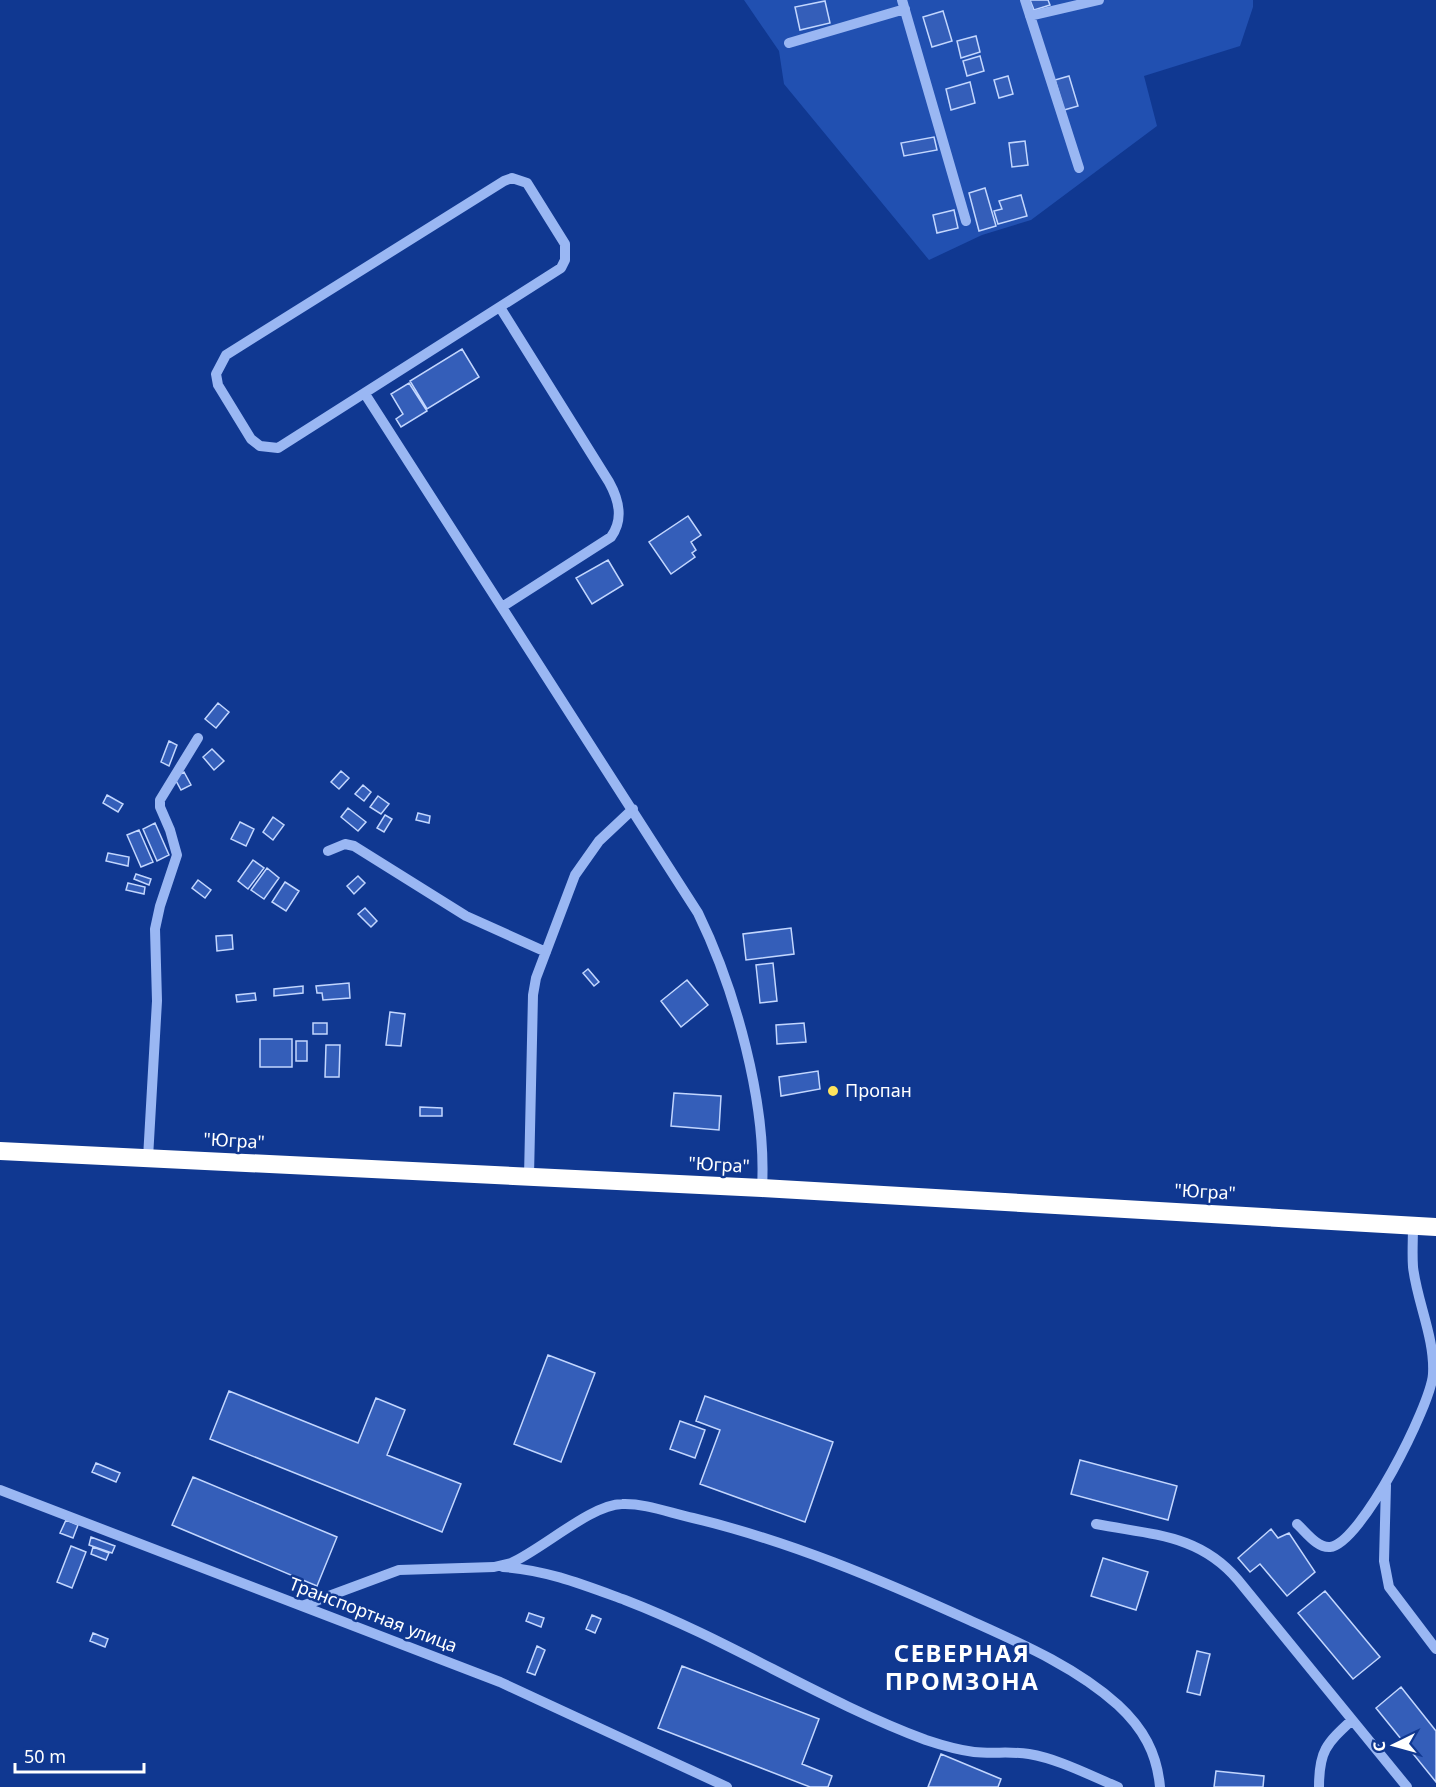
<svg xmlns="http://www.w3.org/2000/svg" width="1436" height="1787" font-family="'Noto Sans',sans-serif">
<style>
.green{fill:#2150b1}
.building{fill:#345eb9;stroke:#c2d6fe;stroke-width:1.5}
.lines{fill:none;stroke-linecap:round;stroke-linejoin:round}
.minor{stroke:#9ab7f3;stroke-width:10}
.highway{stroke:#fff;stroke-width:18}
.poi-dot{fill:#ffe45d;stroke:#103891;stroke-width:2}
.labels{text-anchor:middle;stroke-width:5;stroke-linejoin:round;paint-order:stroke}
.poi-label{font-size:18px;fill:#fff;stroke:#103891;text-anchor:start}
.street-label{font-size:18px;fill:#fff;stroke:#103891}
.district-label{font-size:24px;font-weight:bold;letter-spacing:1.5px;fill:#fff;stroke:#103891}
</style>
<rect width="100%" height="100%" fill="#103891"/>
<!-- green -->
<path class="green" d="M744 0H1253V7L1240 46 1144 76 1157 126 1031 220 982 235 929 260 784 84 779 51Z"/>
<!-- building -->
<path class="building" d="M1030 0H1048L1050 5 1034 10Z
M825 1 830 23 800 30 795 7Z
M943 11 952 41 932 47 923 17Z
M976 36 980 52 961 58 957 41Z
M980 56 984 71 967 76 963 61Z
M1008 76 1013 94 999 98 994 80Z
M1069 76 1078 106 1064 110 1055 80Z
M970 82 975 103 951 110 946 89Z
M934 137 937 150 904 156 901 143Z
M1025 141 1028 165 1012 167 1009 143Z
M985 188 996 226 979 231 969 193Z
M1021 195 1027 216 998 224 994 211 1002 209 999 201Z
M954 210 958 228 937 233 933 215Z
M462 349 479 377 427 409 410 381Z
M409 383 427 411 401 427 396 419 403 414 391 394Z
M688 516 701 535 691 542 696 550 692 553 695 557 671 574 649 542Z
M608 560 623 585 592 604 576 578Z
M218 703 229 712 216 728 205 719Z
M169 741 177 745 169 766 161 762Z
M212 749 224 761 214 770 203 757Z
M341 771 349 778 339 789 331 782Z
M184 772 191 785 181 790 174 777Z
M363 785 371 792 364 801 355 794Z
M107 795 123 804 118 812 103 803Z
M378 796 389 804 381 814 370 807Z
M348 808 366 822 358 831 341 817Z
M418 813 430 816 429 823 416 820Z
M385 815 392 819 384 832 377 828Z
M273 817 284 825 273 840 263 832Z
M240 822 254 829 246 846 231 839Z
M155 823 169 855 157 861 143 829Z
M139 830 153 862 141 867 127 835Z
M108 853 129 857 128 866 106 861Z
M253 860 264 868 248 889 238 881Z
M267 868 279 878 264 899 251 890Z
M136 874 151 879 149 885 134 879Z
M358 876 365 883 354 894 347 886Z
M198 880 211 890 205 898 192 888Z
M285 882 299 891 286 911 272 902Z
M128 883 145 887 144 894 126 890Z
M365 908 377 921 371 927 358 914Z
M791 928 794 954 746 960 743 934Z
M232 935 233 949 217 951 216 936Z
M773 963 777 1001 760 1003 756 965Z
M588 969 599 982 594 986 583 973Z
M687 980 708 1005 681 1027 661 1001Z
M349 983 350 998 323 1000 322 993H317L316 986Z
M303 986V993L274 996V989Z
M255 993 256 1000 237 1002 236 995Z
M390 1012 405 1014 401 1046 386 1045Z
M313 1023H327V1034H313Z
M804 1023 806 1042 777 1044 776 1025Z
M260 1039H292V1067H260Z
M296 1041H307V1061H296Z
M326 1045H340L339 1077H325Z
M818 1071 820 1089 781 1096 779 1077Z
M674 1093 721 1096 719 1130 671 1126Z
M420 1107 442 1108V1116H420Z
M548 1355 595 1373 561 1462 514 1444Z
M229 1391 358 1443 376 1398 405 1410 387 1455 461 1484 442 1532 210 1439Z
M705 1396 833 1442 805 1522 700 1484 720 1430 696 1421Z
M680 1421 705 1430 695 1458 670 1449Z
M1080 1460 1177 1486 1168 1520 1071 1494Z
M96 1463 120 1473 116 1482 92 1472Z
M193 1477 337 1537 317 1586 172 1525Z
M66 1520 78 1525 73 1538 60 1533Z
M1271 1529 1278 1538 1289 1533 1315 1572 1287 1596 1260 1564 1250 1572 1238 1558Z
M91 1537 115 1546 112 1553 89 1545Z
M71 1546 86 1552 72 1588 57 1582Z
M93 1547 109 1553 106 1560 91 1554Z
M1103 1558 1148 1572 1136 1610 1091 1596Z
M1325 1591 1380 1657 1353 1679 1298 1613Z
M529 1613 544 1618 541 1627 526 1621Z
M592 1615 601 1619 595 1633 586 1629Z
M93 1633 108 1639 105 1647 90 1641Z
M537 1646 545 1650 535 1675 527 1672Z
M1197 1651 1210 1654 1200 1695 1187 1692Z
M682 1666 819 1719 802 1764 832 1776 828 1787H810L658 1728Z
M1401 1687 1436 1731V1782L1376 1708Z
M941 1754 1001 1779 998 1787H928Z
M1216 1771 1264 1776 1263 1787H1214Z"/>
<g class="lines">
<!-- minor -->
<path class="minor" d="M902 0 966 221
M1025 0 1079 168
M1030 16 1099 0
M789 43 905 9
M512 178 527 183 565 244V260L561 268 278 448 260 446 251 439 218 385 216 374 226 355 504 181Z
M501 309 609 482C619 500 624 519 611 537L502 607
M365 394 698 913C735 989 767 1103 762 1188
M328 851 345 844 354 846 466 916 546 952
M148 1158 157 1001 155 929 160 906 177 855 170 830 160 807V800L198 738
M529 1176 533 995 536 978 575 875 599 841 633 809
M1386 1485 1384 1561 1389 1587 1436 1649
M0 1490 500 1682 727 1787
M1096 1524C1152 1535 1199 1534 1238 1580L1407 1787
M1297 1524C1306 1532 1317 1548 1330 1547 1361 1544 1431 1405 1433 1374 1435 1338 1417 1302 1413 1267 1412 1253 1413 1239 1413 1226
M503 1567C547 1570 584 1585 625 1600 729 1640 822 1701 926 1740 941 1745 958 1750 974 1752 993 1754 1011 1751 1029 1754 1059 1759 1089 1775 1118 1787
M302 1606 399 1570 494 1567 511 1563C541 1550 592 1504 622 1504 645 1503 670 1513 693 1518 789 1541 879 1579 969 1620 1020 1643 1076 1667 1118 1705 1143 1728 1157 1753 1160 1787
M1319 1787C1319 1751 1326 1744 1352 1720"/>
<!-- highway -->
<path class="highway" d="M0 1151 762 1188 1436 1227"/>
</g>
<!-- markers -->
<circle class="poi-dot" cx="833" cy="1091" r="6"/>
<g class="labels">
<!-- poi labels -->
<g class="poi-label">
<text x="845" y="1097">Пропан</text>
</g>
<!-- street labels -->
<g class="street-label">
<text transform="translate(234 1141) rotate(3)" y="6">"Югра"</text>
<text transform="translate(719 1165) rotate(3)" y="6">"Югра"</text>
<text transform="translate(1205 1192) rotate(3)" y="6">"Югра"</text>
<text transform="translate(373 1615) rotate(21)" y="6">Транспортная улица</text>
</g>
<!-- district labels -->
<g class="district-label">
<text x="962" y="1662">СЕВЕРНАЯ<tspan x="962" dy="28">ПРОМЗОНА</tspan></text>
</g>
</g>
<!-- north arrow -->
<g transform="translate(1394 1745) rotate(265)" stroke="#103891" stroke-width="4.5" paint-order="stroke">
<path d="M0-4.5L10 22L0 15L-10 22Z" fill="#ffffff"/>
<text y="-9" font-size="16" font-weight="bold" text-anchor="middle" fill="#ffffff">С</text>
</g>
<!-- scale -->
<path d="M15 1763v9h129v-9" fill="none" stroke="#ffffff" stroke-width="3"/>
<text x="24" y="1763" font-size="18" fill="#ffffff" stroke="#103891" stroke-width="4.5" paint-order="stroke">50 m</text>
</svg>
